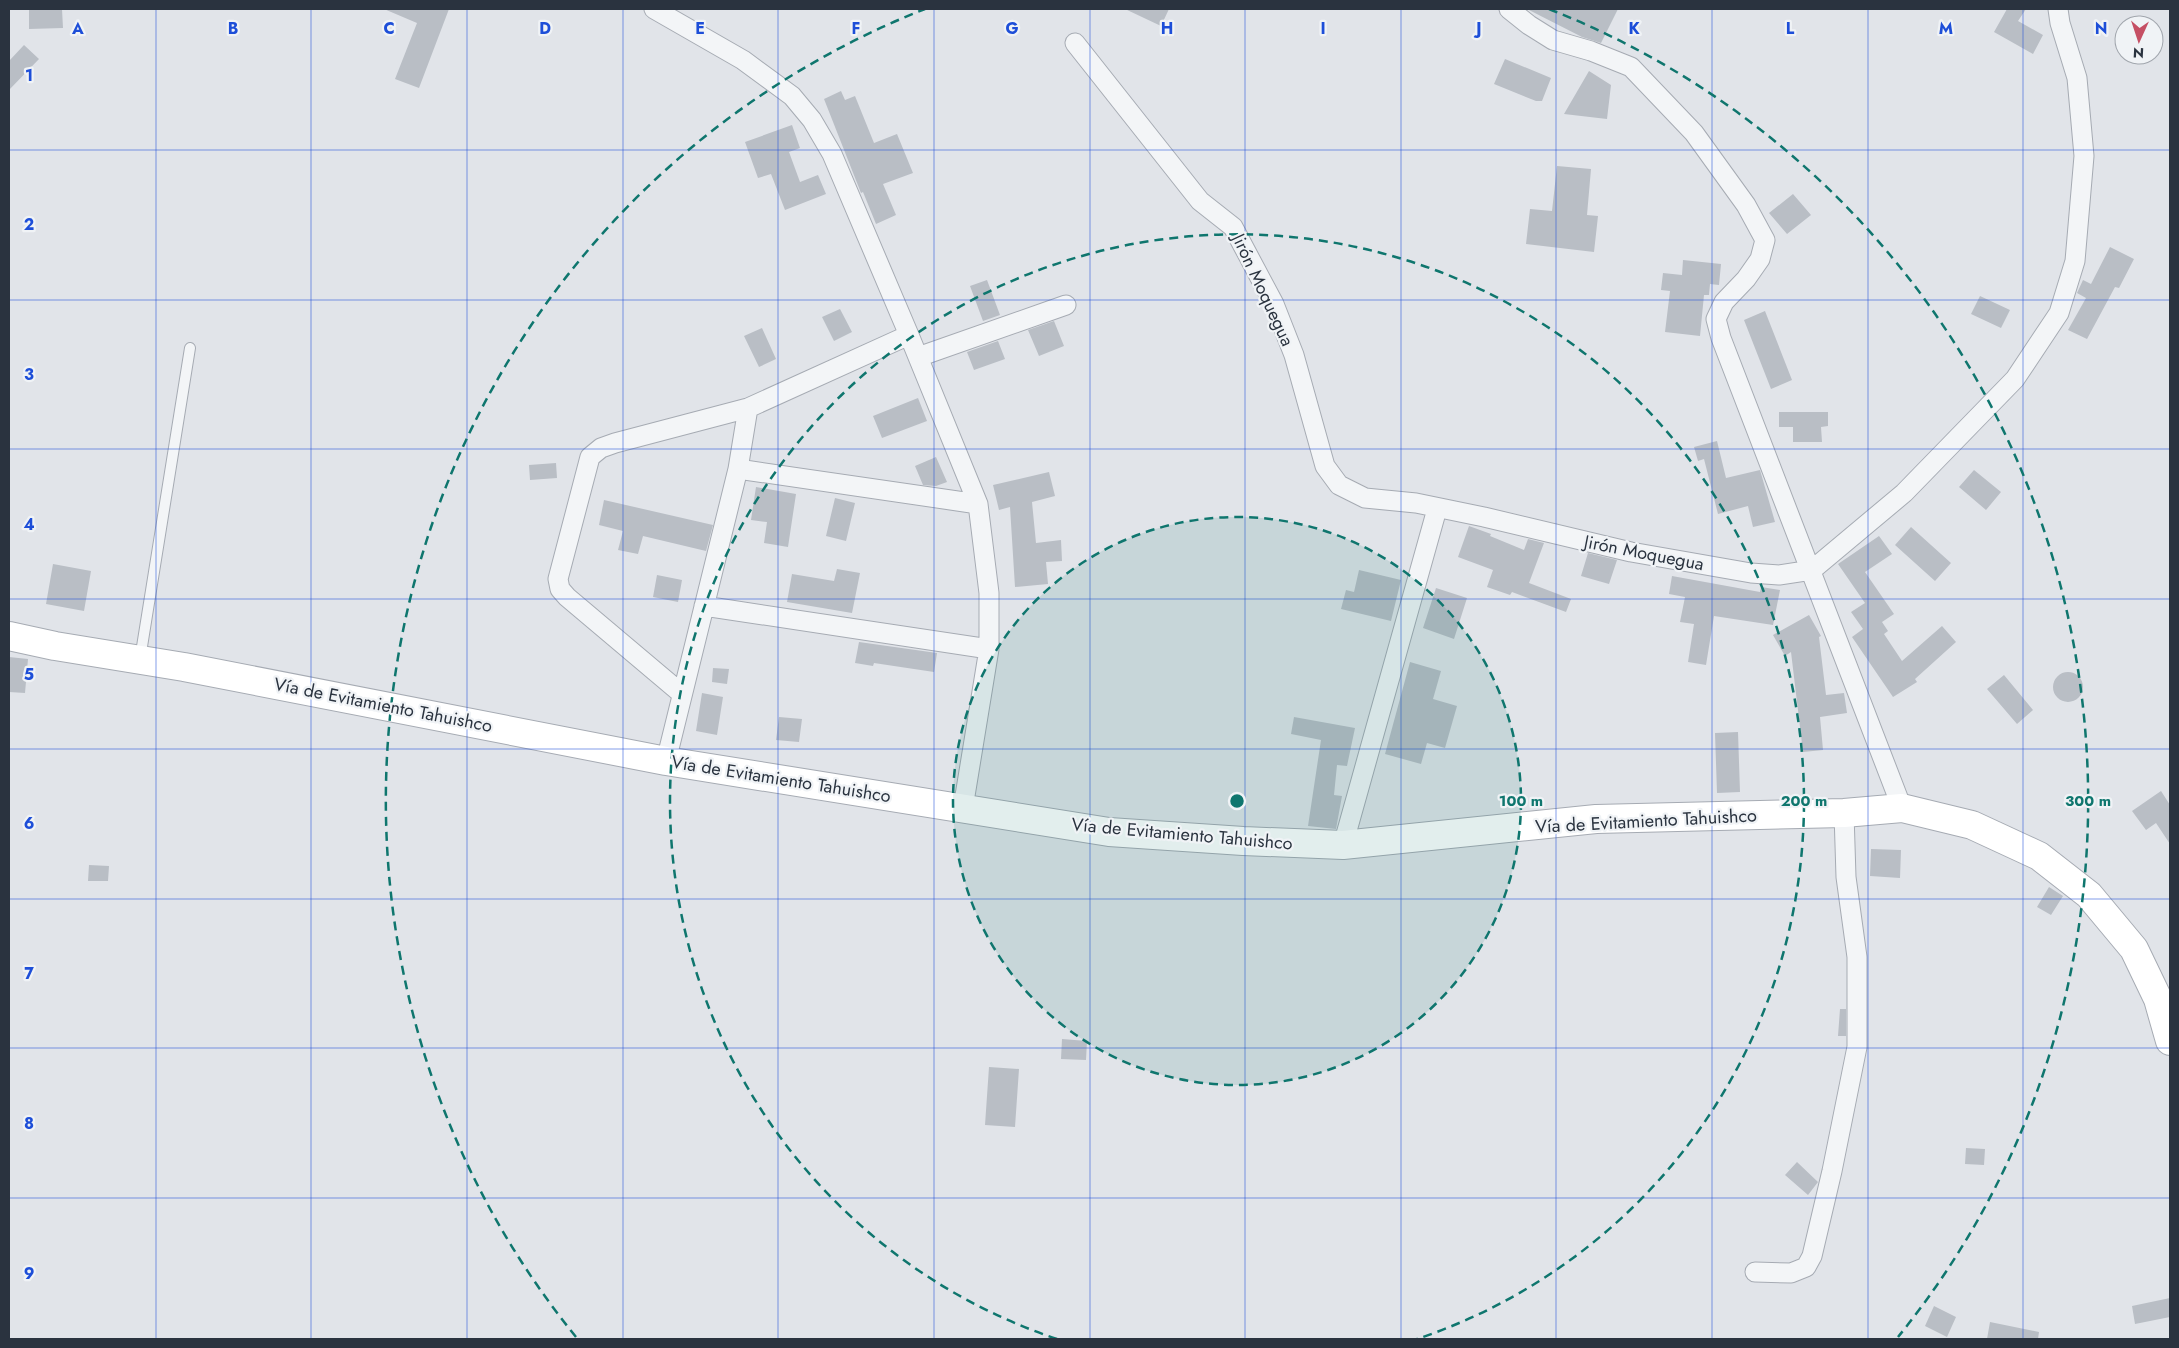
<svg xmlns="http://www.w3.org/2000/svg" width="2179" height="1348" font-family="Jost,sans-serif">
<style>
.building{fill:#b9bec5}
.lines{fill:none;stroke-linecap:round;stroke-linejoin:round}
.lane-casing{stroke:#a6abb3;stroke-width:12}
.street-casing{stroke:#a6abb3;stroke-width:21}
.secondary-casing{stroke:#a6abb3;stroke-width:30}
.lane{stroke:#f3f5f7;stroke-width:10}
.street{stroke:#f3f5f7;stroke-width:19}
.secondary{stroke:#fff;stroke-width:28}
.grid{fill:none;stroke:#1d4ed8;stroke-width:1;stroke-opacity:0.55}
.ring{fill:none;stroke:#0f766e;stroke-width:2.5;stroke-dasharray:9 6}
.labels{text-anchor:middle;stroke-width:4.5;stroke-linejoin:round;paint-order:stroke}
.street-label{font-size:18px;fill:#2a333f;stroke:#f0f3f6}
.grid-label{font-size:16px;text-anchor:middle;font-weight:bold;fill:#1d4ed8;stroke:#f0f3f6;stroke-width:4.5;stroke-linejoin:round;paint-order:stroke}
.centre{fill:#0f766e;stroke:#f0f3f6;stroke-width:2.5}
.ring-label{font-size:15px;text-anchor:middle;font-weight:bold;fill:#0f766e;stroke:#f0f3f6;stroke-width:4.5;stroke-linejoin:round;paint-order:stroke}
</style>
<rect width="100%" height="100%" fill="#e1e4e9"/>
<!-- building -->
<path class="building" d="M29 9H62L63 28 29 29Z
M449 9 419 88 395 79 417 23 384 9Z
M1125 9H1169L1161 26Z
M1527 9H1618L1601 43 1582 37Z
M2007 9H2026L2018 21 2043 35 2033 54 1994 32Z
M24 45 39 59 9 90V61Z
M1505 59 1551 78 1542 101H1536L1494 84Z
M1589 71 1611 85 1607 119 1564 114Z
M841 91 845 100 855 96 874 143 897 134 913 173 883 184 896 215 876 224 863 192 861 193 824 99Z
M792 125 800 148 789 152 800 182 818 175 826 194 785 210 771 174 758 178 745 142Z
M1557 166 1591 169 1587 215 1598 216 1594 252 1526 244 1530 209 1552 211Z
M1793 194 1811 215 1787 234 1769 213Z
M2110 247 2134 259 2119 288 2115 287 2087 339 2068 330 2086 298 2077 293 2083 280 2091 284Z
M1683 260 1721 264 1719 285 1710 284 1709 295H1704L1700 336 1665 332 1670 291 1661 290 1663 273 1682 275Z
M987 280 1000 315 983 321 970 286Z
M1980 296 2010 310 2001 328 1971 314Z
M840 309 852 332 834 341 822 317Z
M1765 311 1792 380 1771 389 1744 320Z
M1054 321 1064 346 1039 356 1028 330Z
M762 328 776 359 759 367 744 336Z
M998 341 1005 359 974 370 967 352Z
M918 398 927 421 882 438 873 416Z
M1779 412H1828V426L1821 427 1822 442H1793V427H1779Z
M1717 441 1726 478 1760 470 1775 522 1753 527 1748 506 1718 514 1704 459 1698 461 1694 447Z
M936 457 947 482 936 486 923 485 915 466Z
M556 463 557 478 530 480 529 465Z
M1974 470 2001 492 1986 510 1959 487Z
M1049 472 1055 496 1032 502 1036 543 1061 540 1062 561 1046 562 1048 584 1015 587 1010 507 999 510 993 485Z
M756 487 796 494 788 547 764 543 767 522 751 520Z
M835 498 855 503 846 541 826 536Z
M604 500 713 525 706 551 643 536 638 554 618 550 623 531 599 525Z
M1469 526 1491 534 1490 536 1524 550 1528 539 1544 543 1529 583 1571 599 1566 612 1512 592 1510 595 1487 587 1493 570 1458 557Z
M1911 527 1951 563 1935 581 1895 545Z
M1879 536 1892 554 1865 572 1894 614 1882 622 1888 631 1884 634 1902 661 1942 626 1956 642 1915 679 1917 682 1893 697 1852 637 1863 629 1851 612 1865 603 1838 564Z
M1588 553 1617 560 1609 584 1581 576Z
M53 564 91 571 84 611 46 604Z
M837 569 860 573 852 613 787 602 792 574 834 581Z
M1359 570 1401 580 1391 621 1341 609 1346 590 1354 592Z
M657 575 682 580 678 602 653 597Z
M1672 576 1760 592 1761 587 1780 590 1773 625 1714 616 1706 665 1688 662 1694 624 1680 622 1685 597 1669 594Z
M1436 588 1467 598 1454 639 1423 628Z
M1809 615 1821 636 1819 637 1826 695 1844 693 1847 713 1820 717 1823 750 1803 752 1791 652 1785 656 1773 635Z
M859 642 937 653 934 672 874 663 873 666 855 663Z
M9 657 28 659 25 693 9 692Z
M1410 662 1441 671 1433 699 1457 706 1445 748 1427 743 1421 764 1385 754Z
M713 668 729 669 727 684 712 682Z
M2053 687a15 15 0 1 1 30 0a15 15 0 1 1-30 0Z
M2004 675 2033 710 2017 724 1987 689Z
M702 693 723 697 717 735 696 731Z
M779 717 802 719 799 742 776 740Z
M1294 717 1355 728 1347 766 1337 765 1334 795 1342 796 1336 829 1308 826 1321 740 1291 734Z
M1738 732 1740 792 1717 793 1715 733Z
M2161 791 2170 805V844L2156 823 2146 830 2132 811Z
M1871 849 1901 850 1900 878 1870 876Z
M89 865 109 866 108 881H88Z
M2049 887 2063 896 2051 915 2037 907Z
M1840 1009H1846V1036H1838Z
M1062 1039 1087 1041 1086 1060 1061 1059Z
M989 1067 1019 1069 1015 1127 985 1125Z
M1966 1148 1985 1149 1984 1165 1965 1164Z
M1797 1162 1818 1182 1808 1195 1785 1175Z
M2170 1298V1317L2135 1324 2132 1306Z
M1934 1306 1956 1317 1947 1337 1925 1326Z
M1990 1322 2039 1332 2038 1339H1987Z"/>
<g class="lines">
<!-- lane casing -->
<g class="lane-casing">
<path id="lane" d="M140 659 190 348"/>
</g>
<!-- street casing -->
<g class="street-casing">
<path id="street" d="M654 9 743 60 792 96 812 120 832 154 909 335 978 504 989 593V649L963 808
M1509 9 1529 25 1553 40 1591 51 1631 67 1694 133 1746 205 1765 240 1760 259 1746 279 1724 302 1716 319 1721 338 1902 808
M1075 43 1200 201 1233 227 1274 304 1294 355 1325 466 1339 485 1365 498 1416 503 1484 517 1631 552 1751 573 1779 575 1812 570 1904 493 2015 379 2059 313 2075 261 2084 156 2077 78 2060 23 2058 9
M918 357 1066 305
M738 469 978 504
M704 606 989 649
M682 694 567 597 560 589 558 579 590 457 601 448 615 443 748 408
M666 761 738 469 748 408 909 335
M1343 845 1437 509
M1755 1272 1791 1273 1806 1267 1812 1256 1832 1171 1857 1047V957L1846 877 1844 813"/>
</g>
<!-- secondary casing -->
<g class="secondary-casing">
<path id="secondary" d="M9 636 55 646 184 667 666 761 1109 832 1243 841 1343 845 1596 819 1844 813 1902 808 1972 825 2039 856 2089 895 2134 949 2158 999 2170 1041"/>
</g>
<!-- lane -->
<use href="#lane" class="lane"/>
<!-- street -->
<use href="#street" class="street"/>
<!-- secondary -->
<use href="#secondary" class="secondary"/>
</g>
<!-- grid -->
<path class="grid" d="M156 9V1339M311 9V1339M467 9V1339M623 9V1339M778 9V1339M934 9V1339M1090 9V1339M1245 9V1339M1401 9V1339M1556 9V1339M1712 9V1339M1868 9V1339M2023 9V1339M9 150H2170M9 300H2170M9 449H2170M9 599H2170M9 749H2170M9 899H2170M9 1048H2170M9 1198H2170"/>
<!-- distance rings -->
<circle cx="1237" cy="801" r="284" fill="#0f766e" fill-opacity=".12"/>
<g class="ring">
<circle cx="1237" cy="801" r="284"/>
<path d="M1057 1339A567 567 0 1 1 1417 1339"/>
<path d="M576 1337A851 851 0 0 1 925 9M1549 9A851 851 0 0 1 1898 1337"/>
</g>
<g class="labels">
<!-- street labels -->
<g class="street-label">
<text transform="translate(1263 290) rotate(65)" y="6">Jirón Moquegua</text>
<text transform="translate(1644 553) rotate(11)" y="6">Jirón Moquegua</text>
<text transform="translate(383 705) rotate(11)" y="6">Vía de Evitamiento Tahuishco</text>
<text transform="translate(781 779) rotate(9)" y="6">Vía de Evitamiento Tahuishco</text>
<text transform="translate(1646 821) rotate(-3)" y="6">Vía de Evitamiento Tahuishco</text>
<text transform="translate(1182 834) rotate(5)" y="6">Vía de Evitamiento Tahuishco</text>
</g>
</g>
<g class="grid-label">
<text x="78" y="34">A</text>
<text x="233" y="34">B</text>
<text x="389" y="34">C</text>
<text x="545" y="34">D</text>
<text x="700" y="34">E</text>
<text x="856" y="34">F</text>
<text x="1012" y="34">G</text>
<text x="1167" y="34">H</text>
<text x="1323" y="34">I</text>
<text x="1479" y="34">J</text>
<text x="1634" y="34">K</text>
<text x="1790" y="34">L</text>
<text x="1946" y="34">M</text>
<text x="2101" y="34">N</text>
<text x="29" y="81">1</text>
<text x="29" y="230">2</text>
<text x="29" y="380">3</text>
<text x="29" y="530">4</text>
<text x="29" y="680">5</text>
<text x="29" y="829">6</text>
<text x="29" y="979">7</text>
<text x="29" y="1129">8</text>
<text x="29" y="1279">9</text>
</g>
<circle cx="1237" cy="801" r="8" class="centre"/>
<g class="ring-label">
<text x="1521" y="806">100 m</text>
<text x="1804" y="806">200 m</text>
<text x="2088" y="806">300 m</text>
</g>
<!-- border -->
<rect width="2179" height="1348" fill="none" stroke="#2a333f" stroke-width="20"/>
<!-- north arrow -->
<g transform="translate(2139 40) rotate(183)"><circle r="24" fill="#f0f3f6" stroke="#a1a6ad"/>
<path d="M0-4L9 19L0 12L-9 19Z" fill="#c54f64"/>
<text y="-8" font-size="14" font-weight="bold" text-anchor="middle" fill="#2a333f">N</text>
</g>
</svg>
